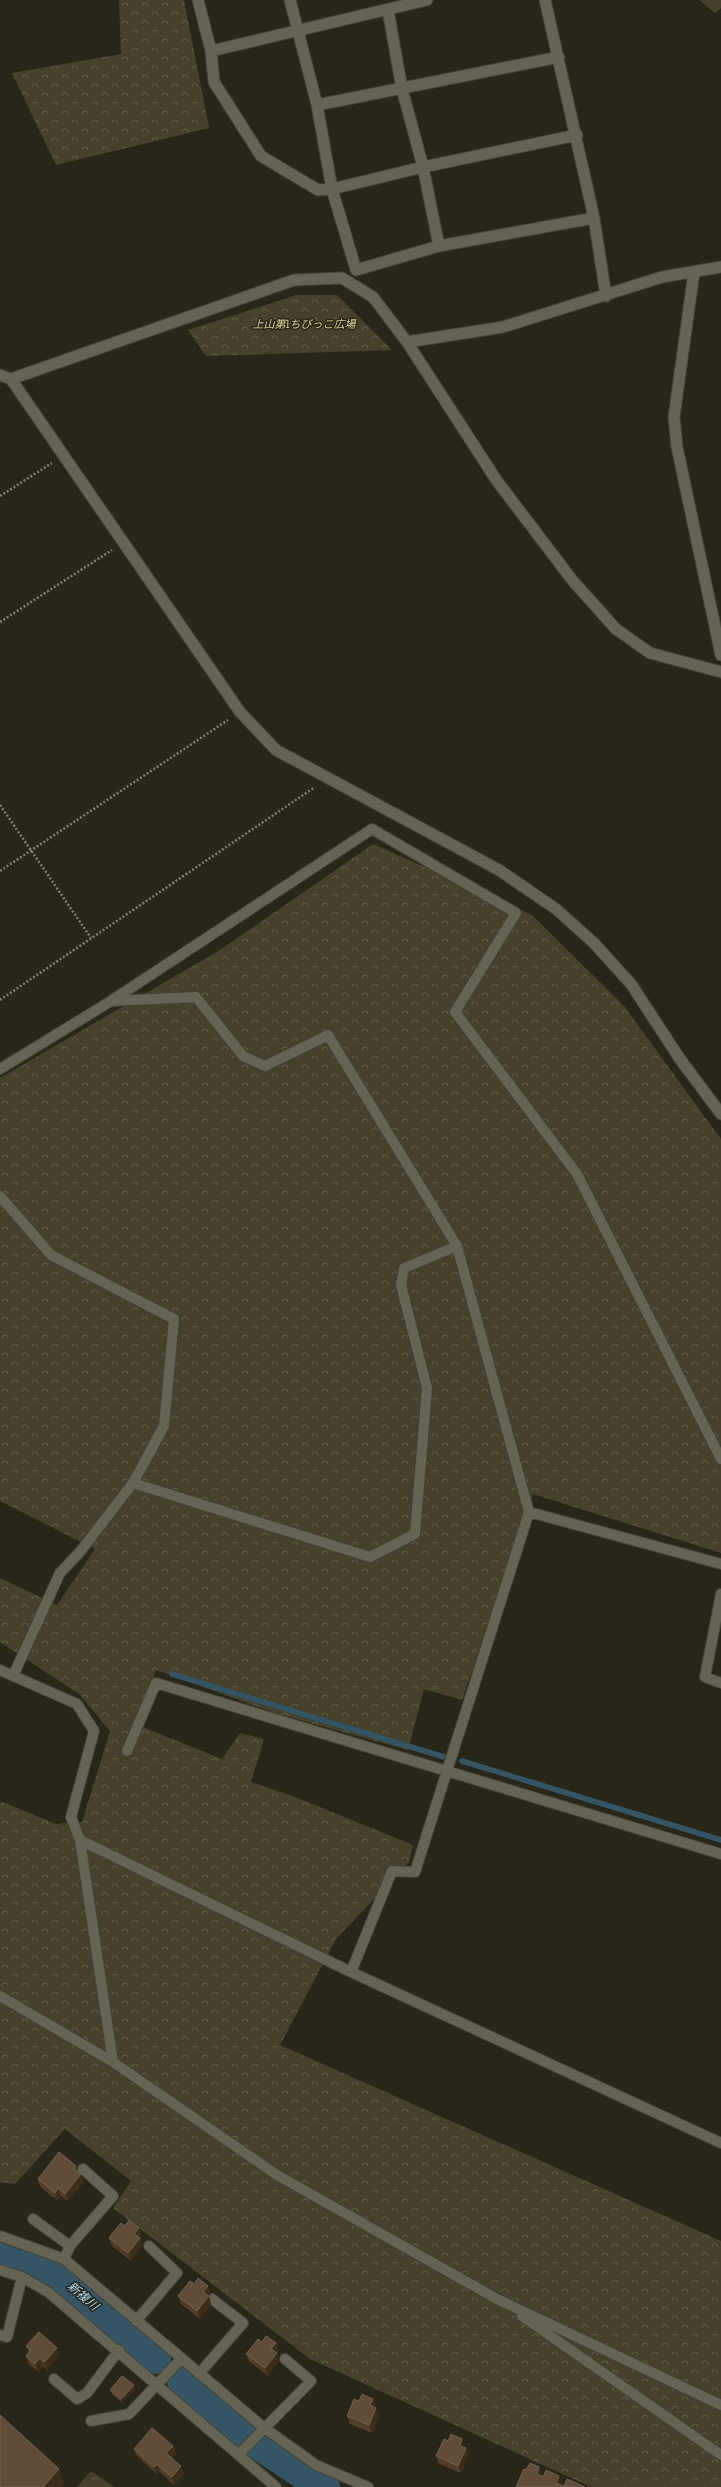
<svg xmlns="http://www.w3.org/2000/svg" width="721" height="2487" font-family="Literata,'Noto Sans JP',serif">
<style>
.grass{fill:#45412a}
.forest{fill:url(#forest-crowns)}
.lines{fill:none;stroke-linecap:round;stroke-linejoin:round}
.stream{stroke:#355464;stroke-width:5.5}
.river{stroke:#355464;stroke-width:32}
.service-casing{stroke:#444238;stroke-width:12}
.minor-casing{stroke:#444238;stroke-width:13}
.path{stroke:#817f74;stroke-width:2.5;stroke-dasharray:2 2;stroke-linecap:butt}
.service{stroke:#656353;stroke-width:10}
.minor{stroke:#656353;stroke-width:11}
.wall{fill:#513c28}
.shaded-wall{fill:#3b2d1a}
.building{fill:#5f4d3a;stroke:#726251}
.labels{text-anchor:middle;stroke-width:3;stroke-linejoin:round;paint-order:stroke}
.park-label{font-size:11px;font-style:italic;fill:#dbd197;stroke:#282618}
.water-label{font-size:12px;font-style:italic;fill:#aeddf7;stroke:#282618}
</style>
<defs>
<pattern id="forest-crowns" width="20" height="18" patternUnits="userSpaceOnUse"><rect width="20" height="18" fill="#45412a"/><path d="M2 6a3 3 0 1 1 6 0M12 15a3 3 0 1 1 6 0" fill="none" stroke="#5f5c48"/></pattern>
</defs>
<rect width="100%" height="100%" fill="#282618"/>
<!-- grass -->
<path class="grass" d="M699 0H721V8L715 13Z"/>
<!-- forest -->
<path class="forest" d="M119 0H184L209 128 56 165 12 73 121 54Z
M297 295H337L392 350 206 356 188 330Z
M373 844 532 915 624 1006 721 1139V1553L533 1494 462 1700 424 1689 408 1750 275 1713 156 1670 135 1724 222 1759 240 1733 264 1739 251 1782 298 1798 413 1845 409 1862 336 1939 280 2045 721 2241V2487H591L310 2359 113 2208 131 2181 65 2129 15 2184 0 2182V1801L56 1824 82 1822 110 1731 79 1694 0 1642V1578L57 1605 95 1549 0 1501V1078L220 950Z
M91 2471 114 2487H77Z"/>
<g class="lines">
<!-- stream -->
<path class="stream" d="M172 1674 444 1757
M462 1761 721 1840"/>
<!-- river -->
<path class="river" d="M0 2254 50 2268 155 2358
M183 2381 243 2434
M259 2444 324 2487"/>
<!-- service casing -->
<g class="service-casing">
<path id="service" d="M111 1001 372 829 516 913 455 1012 577 1174 721 1459
M0 1069 111 1001 196 997 243 1056 265 1066 328 1035 457 1246 529 1512 415 1872 392 1871 351 1972
M0 1196 51 1255 174 1319 164 1426 133 1483 79 1553 60 1573 13 1676
M133 1483 370 1557 415 1534 427 1388 401 1285 404 1268 457 1246
M529 1512 721 1564
M721 1594 705 1677 721 1683
M0 1670 77 1704 94 1731 71 1817 80 1840 351 1972 721 2143
M127 1751 156 1683 721 1854
M80 1840 113 2062
M0 1996 113 2062 277 2175 497 2299 721 2405
M33 2219 70 2246
M0 2236 64 2259 263 2427 316 2465 368 2487
M64 2259 70 2246 113 2196 83 2169
M0 2270 22 2277 48 2292 276 2487
M522 2316 721 2455
M136 2321 177 2273 149 2246
M0 2335 7 2337 22 2277
M199 2374 243 2323 212 2299
M54 2379 77 2399 87 2393 119 2350
M91 2421 129 2414 181 2359
M239 2454 311 2381 285 2359"/>
</g>
<!-- minor casing -->
<g class="minor-casing">
<path id="minor" d="M198 0 211 51 427 0
M290 0 317 105 332 189 356 270 439 246 594 218
M545 0 594 218 606 296
M388 10 402 89 423 167 439 246
M211 51 214 82 261 156 318 190 332 189 423 167 577 135
M317 105 559 57
M694 272 674 417 677 447 721 655
M407 342 503 327 662 277 721 267
M0 375 11 379 240 712 276 750 499 870 556 909 594 943 631 984 680 1059 721 1114
M11 379 294 280 342 278 373 297 407 342 497 481 573 581 616 629 650 653 721 672"/>
</g>
<!-- path -->
<path class="path" d="M0 496 52 463
M0 622 112 550
M0 805 91 938
M0 871 228 720
M0 1000 315 787"/>
<!-- service -->
<use href="#service" class="service"/>
<!-- minor -->
<use href="#minor" class="minor"/>
</g>
<!-- wall -->
<path class="wall" d="M76 2166 78 2172 84 2182 68 2201 61 2196 57 2200 40 2187 38 2179Z
M125 2226 142 2236 140 2238 142 2246 131 2261 112 2246 109 2238Z
M194 2284 211 2294 209 2296 211 2304 200 2319 181 2304 178 2296Z
M262 2342 276 2343 279 2351 277 2353 279 2361 268 2376 249 2361 246 2354Z
M26 2346 59 2355 47 2370 43 2366 38 2372 29 2364 26 2356 29 2353Z
M134 2385 135 2389 122 2403 112 2394 110 2390Z
M373 2399 376 2406 375 2408 379 2416 372 2433 350 2424 347 2416 359 2401Z
M448 2441 465 2447V2448H466L468 2456 461 2473 439 2464 436 2456Z
M173 2446 176 2454 171 2458 181 2466 184 2474 174 2485 160 2472 157 2474 137 2456 134 2449Z"/>
<!-- shaded-wall -->
<path class="shaded-wall" d="M76 2166 79 2174 74 2168Z
M81 2174 84 2182 68 2201 65 2194Z
M58 2188 61 2196 57 2200 55 2193Z
M139 2228 142 2236 140 2238 142 2246 131 2261 128 2253 134 2234Z
M208 2286 211 2294 209 2296 211 2304 200 2319 197 2311 203 2292Z
M276 2343 279 2351 277 2353 279 2361 268 2376 265 2368 271 2349Z
M57 2348 59 2355 47 2370 44 2362Z
M40 2358 43 2366 38 2372 35 2364Z
M134 2385 135 2389 122 2403 121 2399Z
M373 2399 376 2406 373 2413 370 2405Z
M376 2408 379 2416 372 2433 369 2425Z
M462 2439 465 2447 462 2454 460 2446Z
M173 2446 176 2454 169 2461 166 2453Z
M466 2448 468 2456 461 2473 458 2466Z
M157 2464 160 2472 157 2474 154 2467Z
M181 2466 184 2474 174 2485 172 2477Z
M539 2467 544 2479 537 2474Z
M59 2469 64 2483 61 2487H43Z
M559 2476 563 2487 556 2483Z"/>
<!-- building -->
<path class="building" d="M59 2152 76 2166 74 2168 81 2174 65 2194 58 2188 55 2193 38 2179Z
M129 2220 139 2228 134 2234 140 2238 128 2253 109 2238 121 2223 125 2226Z
M198 2278 208 2286 203 2292 209 2296 197 2311 178 2296 190 2281 194 2284Z
M39 2332 57 2348 44 2362 40 2358 35 2364 26 2356 31 2350 26 2346Z
M266 2336 276 2343 271 2349 277 2353 265 2368 246 2354 258 2339 262 2342Z
M122 2376 134 2385 121 2399 110 2390Z
M362 2394 373 2399 370 2405 376 2408 369 2425 347 2416 354 2399 359 2401Z
M0 2415 59 2469 43 2487H0Z
M152 2428 173 2446 166 2453 181 2466 172 2477 157 2464 154 2467 134 2449Z
M451 2434 462 2439 460 2446 466 2448 458 2466 436 2456 444 2439 448 2441Z
M530 2463 539 2467 537 2474 543 2477 546 2470 559 2476 556 2483 564 2486 567 2479 585 2487H516L524 2469 526 2470Z"/>
<g class="labels">
<!-- park labels -->
<g class="park-label">
<text x="304" y="328">上山第1ちびっこ広場</text>
</g>
<!-- water labels -->
<g class="water-label">
<text transform="translate(83 2296) rotate(41)" y="4">新複川</text>
</g>
</g>
</svg>
